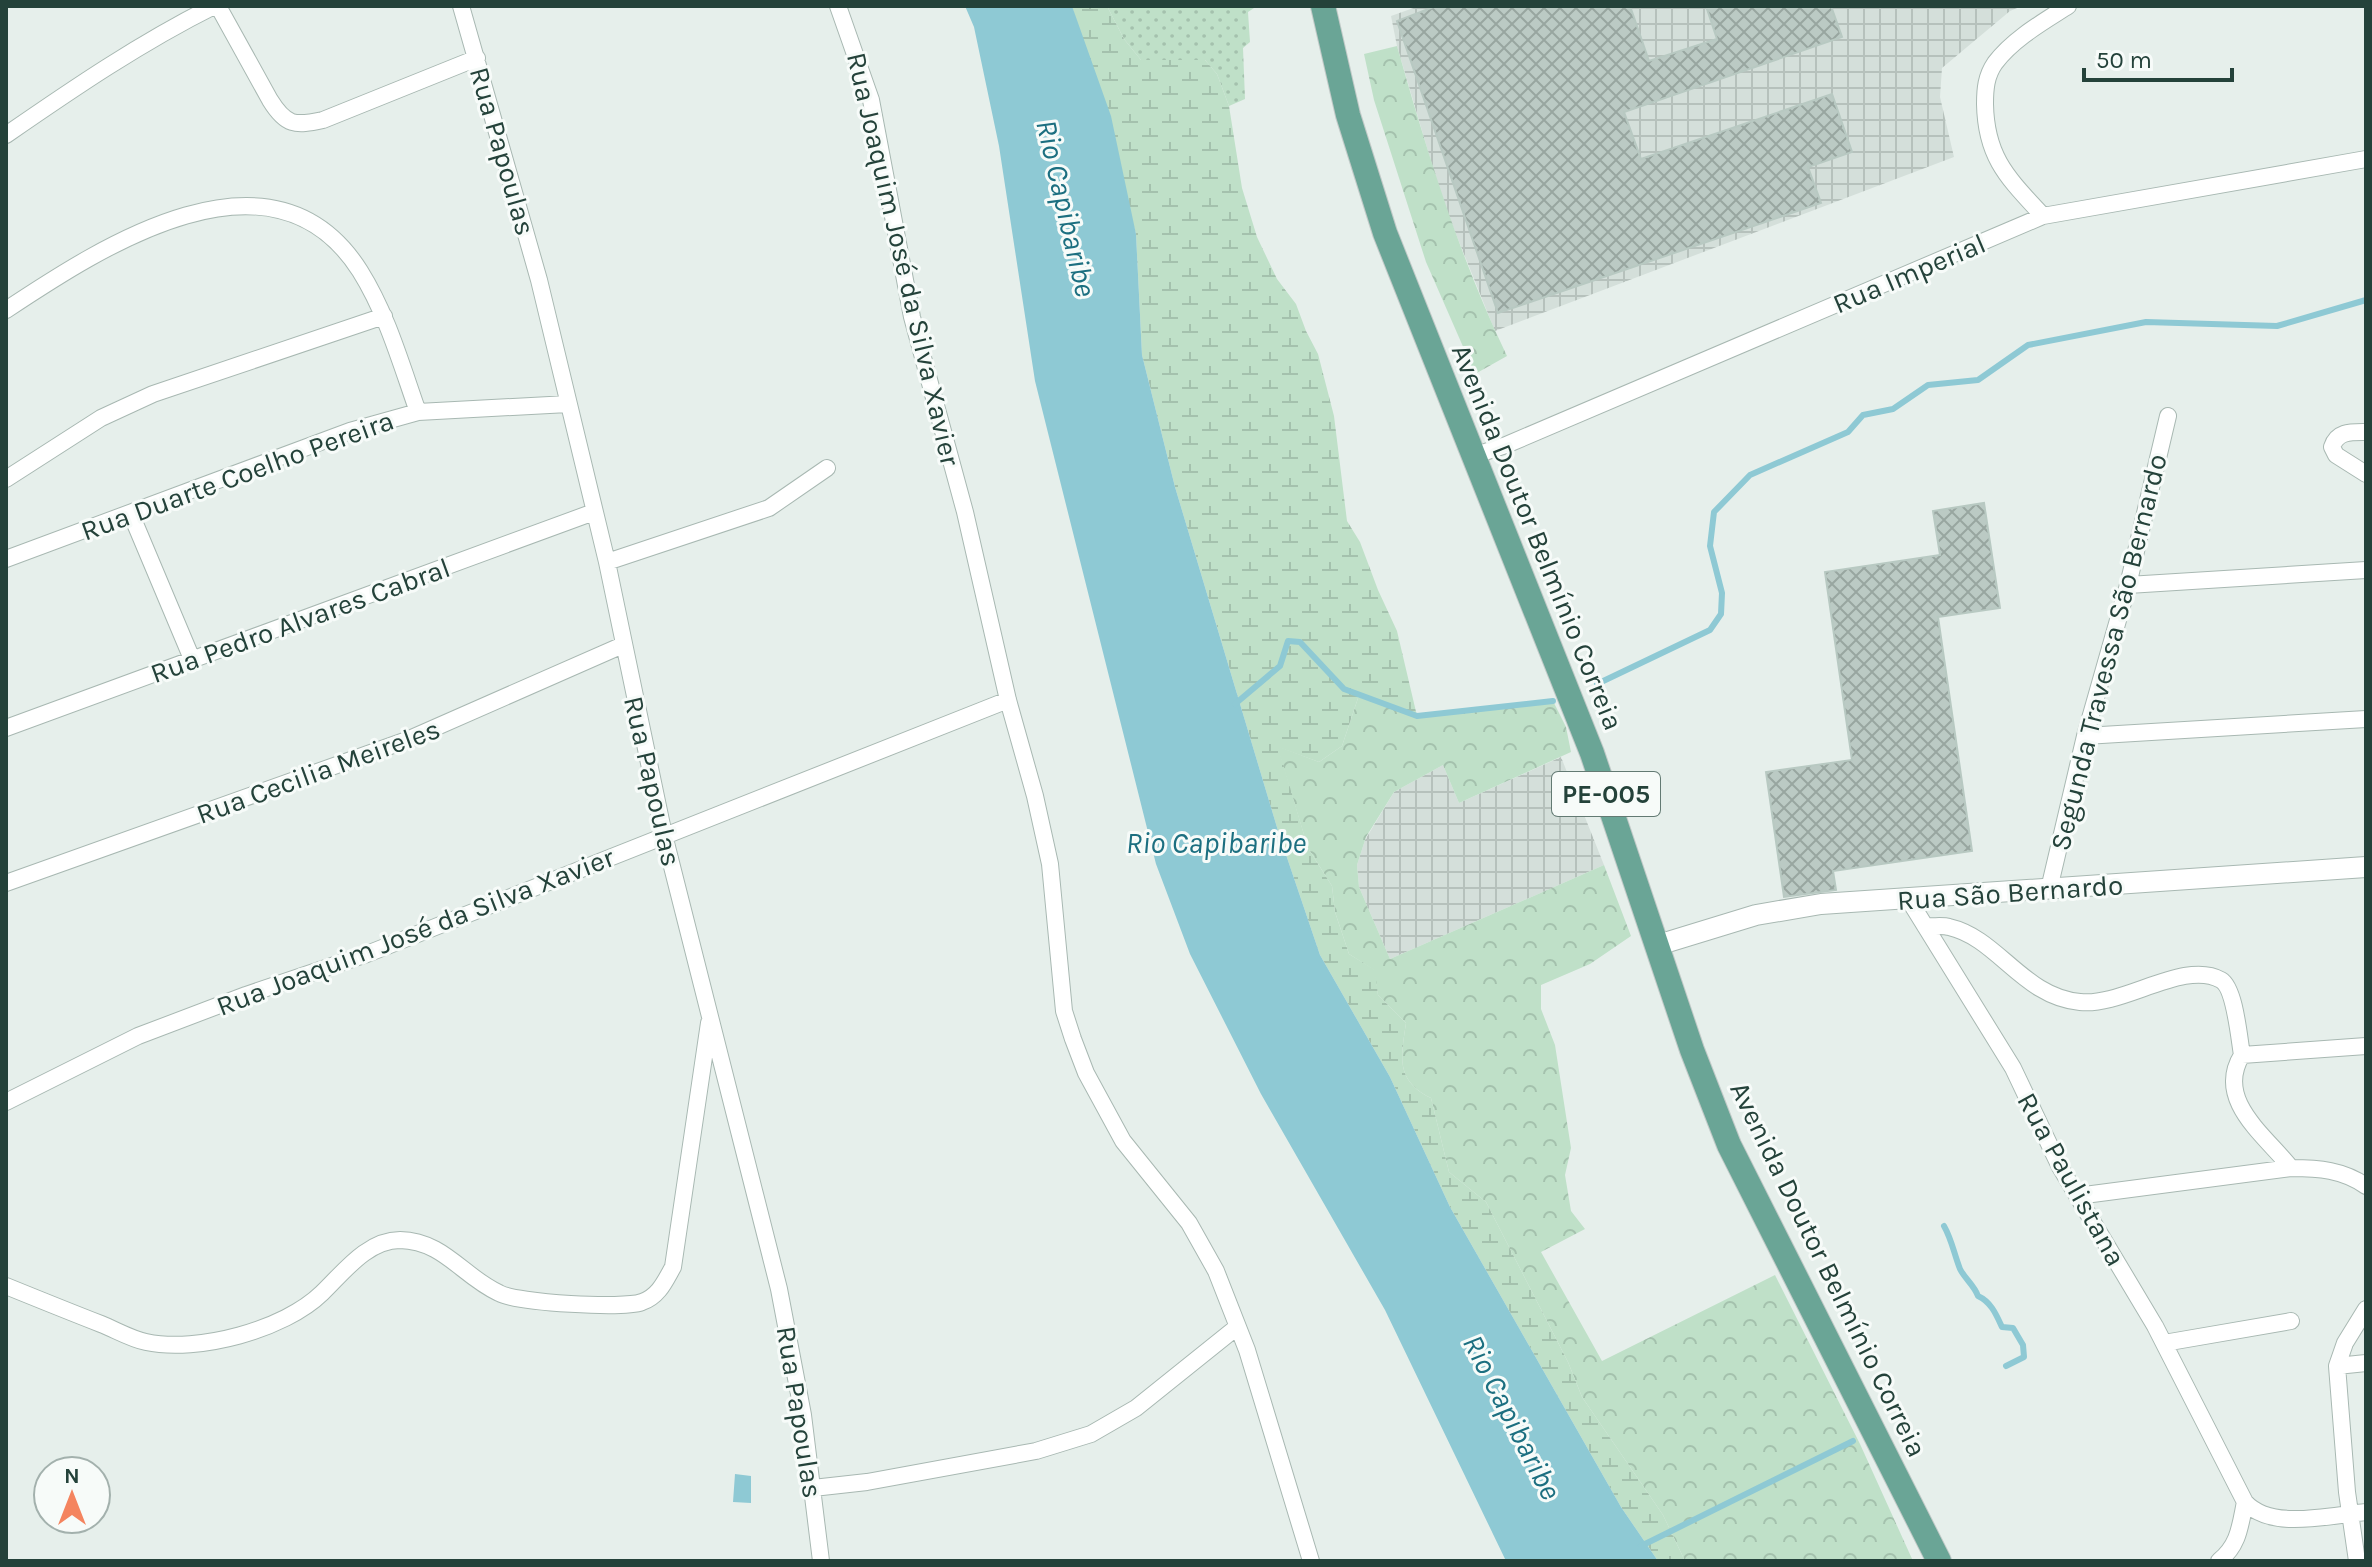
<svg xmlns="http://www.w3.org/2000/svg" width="2372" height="1567" font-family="Karla,sans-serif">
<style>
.industrial{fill:url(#industrial-grid)}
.grass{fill:url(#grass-dots)}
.forest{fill:url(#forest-crowns)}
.wetland{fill:url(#wetland-marsh)}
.water{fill:#8ec9d4}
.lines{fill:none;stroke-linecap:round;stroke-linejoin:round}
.stream{stroke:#8ec9d4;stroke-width:6}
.building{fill:url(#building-cross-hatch);stroke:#b8c9c2;stroke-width:2}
.minor-casing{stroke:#a8b8b2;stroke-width:18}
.tertiary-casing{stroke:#a8b8b2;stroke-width:22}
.primary-casing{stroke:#c2cac8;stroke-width:26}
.minor{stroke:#fff;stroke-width:16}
.tertiary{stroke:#fff;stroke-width:20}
.primary{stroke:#6aa596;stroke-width:24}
.labels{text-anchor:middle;stroke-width:6;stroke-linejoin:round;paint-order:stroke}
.shield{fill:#f7fbf9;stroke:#637a73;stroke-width:2}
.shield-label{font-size:26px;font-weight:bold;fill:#24423a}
.street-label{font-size:28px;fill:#24423a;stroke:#f7fbf9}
.water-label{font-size:30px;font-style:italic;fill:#1c6f80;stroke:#f7fbf9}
</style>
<defs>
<pattern id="industrial-grid" width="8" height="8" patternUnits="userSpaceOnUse" patternTransform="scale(2)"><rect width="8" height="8" fill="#d4dfda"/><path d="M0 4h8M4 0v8" fill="none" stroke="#b6c1bc"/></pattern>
<pattern id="grass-dots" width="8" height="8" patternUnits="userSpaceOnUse" patternTransform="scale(2)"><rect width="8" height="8" fill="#bfe0c8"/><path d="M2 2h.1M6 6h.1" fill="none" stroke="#a4c1ad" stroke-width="1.8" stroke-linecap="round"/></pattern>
<pattern id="forest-crowns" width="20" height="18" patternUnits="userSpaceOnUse" patternTransform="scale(2)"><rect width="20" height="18" fill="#bfe0c8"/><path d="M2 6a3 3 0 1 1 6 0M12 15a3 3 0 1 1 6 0" fill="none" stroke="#a4c1ad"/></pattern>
<pattern id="wetland-marsh" width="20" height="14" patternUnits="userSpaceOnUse" patternTransform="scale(2)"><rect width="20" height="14" fill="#bfe0c8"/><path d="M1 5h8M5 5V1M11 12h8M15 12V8" fill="none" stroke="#a4c1ad"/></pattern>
<pattern id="building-cross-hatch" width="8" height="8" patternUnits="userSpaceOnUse" patternTransform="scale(2)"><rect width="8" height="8" fill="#bbcac4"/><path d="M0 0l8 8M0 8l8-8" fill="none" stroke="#98a6a0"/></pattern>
</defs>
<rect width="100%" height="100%" fill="#e6efeb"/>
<!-- industrial -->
<path class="industrial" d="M1419 6H2022L2010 11 1942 68 1940 97 1954 157 1495 331 1443 202 1397 46 1391 16Z
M1561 757 1604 865 1390 959 1359 887 1357 865 1365 840 1394 792 1443 765 1459 803Z"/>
<!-- grass -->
<path class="grass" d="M1107 6H1257L1248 12 1250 42 1243 48 1245 99 1229 106 1217 74 1205 60H1141L1124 39Z"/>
<!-- forest -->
<path class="forest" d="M1397 46C1427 152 1459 256 1507 356L1475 374 1426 262 1374 100 1364 54Z
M1359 695 1417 716 1553 701 1566 727 1571 752 1459 803 1443 765 1394 792 1366 837 1357 865 1359 887 1390 959 1604 865 1631 936 1590 964 1541 985V1009L1555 1045 1571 1148 1565 1175 1571 1211 1585 1229 1541 1252 1602 1361 1775 1275 1860 1444 1913 1561H1685L1663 1515 1582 1397 1568 1362 1486 1202 1449 1172 1431 1098C1395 1080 1401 1057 1406 1023L1378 995 1374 970 1349 954 1335 912 1332 886 1308 848 1277 746 1319 762 1342 746Z"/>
<!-- wetland -->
<path class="wetland" d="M1072 6H1107L1124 39 1141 60H1205L1217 74 1229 106 1242 188 1257 237 1277 279 1296 304 1306 331 1318 354 1334 416 1347 521 1360 542 1378 590 1397 631 1417 716 1359 695 1342 746 1319 762 1278 747 1308 848 1332 886 1335 912 1349 954 1375 970 1378 995 1406 1023C1401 1057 1395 1080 1431 1098L1449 1172 1486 1202 1568 1362 1582 1397 1663 1515 1685 1561H1658L1621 1507 1450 1207 1390 1077 1320 955 1279 834 1175 487 1142 355 1136 234Z"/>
<!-- water -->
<path class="water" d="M965 6H1072L1111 116 1136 234 1142 355 1175 487 1279 834 1320 955 1390 1077 1450 1207 1621 1507 1658 1561H1506L1385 1310 1261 1094 1190 954 1156 864 1035 381 999 146 974 27Z
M735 1474 751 1476V1503L733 1502Z"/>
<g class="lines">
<!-- stream -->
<path class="stream" d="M1597 684 1710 630 1721 614 1722 593 1710 546 1714 512 1750 475 1848 432 1863 415 1893 409 1928 385 1978 380 2028 345 2146 322 2277 326 2366 300
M1235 704 1280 666 1288 641 1300 642 1344 689 1417 716 1553 701
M1944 1226C1952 1240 1954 1254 1960 1269 1965 1279 1974 1285 1978 1296 1991 1302 1996 1314 2002 1327L2013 1328 2023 1345 2024 1357 2006 1366
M1641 1546 1853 1441"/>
</g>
<!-- building -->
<path class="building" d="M1436 6H1630L1649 61 1717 39 1706 6H1831L1842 37 1624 112 1641 159 1832 94 1852 152 1808 167 1821 203 1498 313 1397 21Z
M1984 503 2000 608 1938 617 1972 851 1833 871 1836 890 1784 897 1766 772 1852 760 1825 572 1940 555 1933 511Z"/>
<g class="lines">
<!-- minor casing -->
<g class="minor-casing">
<path id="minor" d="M218 6 270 100C286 126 295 126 323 120L477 58
M461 6 539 280 607 562 664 835 779 1289 803 1415 821 1561
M838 6 871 100 912 317 965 512 1008 700 1035 796 1050 864 1064 1011 1073 1039 1086 1073 1123 1141 1189 1223 1216 1271 1247 1350 1311 1561
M6 135C74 88 140 43 214 6
M2043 216C2008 178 1986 158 1985 104 1985 89 1986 76 1995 63 2013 39 2043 22 2068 6
M6 310C101 247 273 134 360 271 387 314 401 364 418 412
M2366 432C2351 432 2337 431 2332 447L2336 455 2366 474
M1473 456 1506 445 2043 216 2366 159
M6 479 101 418 153 394 384 316
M131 514 192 659
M6 559 350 431 418 412 568 404
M607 562 769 508 827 468
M2128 585 2366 570
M6 728 594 512
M2085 736 2366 719
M6 883 407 740 623 645
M2049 889 2085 736 2128 585 2168 416
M1909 900 2013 1068 2060 1167 2155 1326 2245 1502C2271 1531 2330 1515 2366 1512
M1925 926C1933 927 1942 925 1949 927 1998 938 2023 997 2080 1002 2123 1007 2184 959 2221 980 2235 988 2239 1038 2242 1055L2366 1046
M2242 1055C2214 1100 2266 1136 2291 1168
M6 1102 138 1036 246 995 367 954 1008 700
M2077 1196 2291 1168C2319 1168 2343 1170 2366 1186
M6 1286C38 1299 70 1312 101 1324 116 1330 131 1339 146 1342 198 1353 284 1330 322 1293 343 1273 367 1240 400 1240 444 1241 462 1276 499 1293 517 1303 624 1309 642 1302 659 1296 665 1281 673 1267L709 1023
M2164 1343 2291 1321
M2337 1366 2366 1363
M813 1488 867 1482 1036 1451 1091 1434 1136 1408 1237 1327
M2219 1561C2239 1545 2240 1526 2245 1502
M2357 1561 2347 1492 2337 1366 2345 1343 2366 1309"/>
</g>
<!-- tertiary casing -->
<g class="tertiary-casing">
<path id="tertiary" d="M1658 945 1756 915 1821 904 2366 867"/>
</g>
<!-- primary casing -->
<g class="primary-casing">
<path id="primary" d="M1323 6 1348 115 1385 233 1592 753 1692 1050 1729 1145 1939 1561"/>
</g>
<!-- minor -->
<use href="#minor" class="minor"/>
<!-- tertiary -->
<use href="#tertiary" class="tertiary"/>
<!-- primary -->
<use href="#primary" class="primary"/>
</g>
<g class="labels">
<!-- shield labels -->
<rect class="shield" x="1552" y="772" width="108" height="44" rx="6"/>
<g class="shield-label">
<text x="1606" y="803">PE-005</text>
</g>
<!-- street labels -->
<g class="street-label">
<text transform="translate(503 151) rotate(74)" y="10">Rua Papoulas</text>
<text transform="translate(904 259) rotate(77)" y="10">Rua Joaquim José da Silva Xavier</text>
<text transform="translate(1909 273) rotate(-23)" y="10">Rua Imperial</text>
<text transform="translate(237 475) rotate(-20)" y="10">Rua Duarte Coelho Pereira</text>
<text transform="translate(1538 537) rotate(68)" y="10">Avenida Doutor Belmínio Correia</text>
<text transform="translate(300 620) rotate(-20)" y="10">Rua Pedro Alvares Cabral</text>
<text transform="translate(2108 652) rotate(-76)" y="10">Segunda Travessa São Bernardo</text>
<text transform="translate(318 771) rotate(-20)" y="10">Rua Cecilia Meireles</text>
<text transform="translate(653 781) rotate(77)" y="10">Rua Papoulas</text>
<text transform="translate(2010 892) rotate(-4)" y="10">Rua São Bernardo</text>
<text transform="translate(415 931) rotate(-21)" y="10">Rua Joaquim José da Silva Xavier</text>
<text transform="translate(2072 1179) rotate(61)" y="10">Rua Paulistana</text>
<text transform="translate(1829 1269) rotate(64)" y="10">Avenida Doutor Belmínio Correia</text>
<text transform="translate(800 1412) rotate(81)" y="10">Rua Papoulas</text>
</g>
<!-- water labels -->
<g class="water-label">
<text transform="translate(1066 208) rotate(77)" y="10">Rio Capibaribe</text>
<text x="1216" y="853">Rio Capibaribe</text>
<text transform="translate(1512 1417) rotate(63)" y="10">Rio Capibaribe</text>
</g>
</g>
<!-- border -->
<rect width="2372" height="1567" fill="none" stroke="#24423a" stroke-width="16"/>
<!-- north arrow -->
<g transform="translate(72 1495)"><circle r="38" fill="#f7fbf9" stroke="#a3b1ad" stroke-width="2"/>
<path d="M0-6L14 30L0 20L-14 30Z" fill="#f4845f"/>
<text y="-12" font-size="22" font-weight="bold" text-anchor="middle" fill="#24423a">N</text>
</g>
<!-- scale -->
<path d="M2084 68v12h148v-12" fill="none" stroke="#24423a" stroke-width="4"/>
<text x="2096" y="68" font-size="24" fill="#24423a" stroke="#f7fbf9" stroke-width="6" paint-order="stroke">50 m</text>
</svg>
